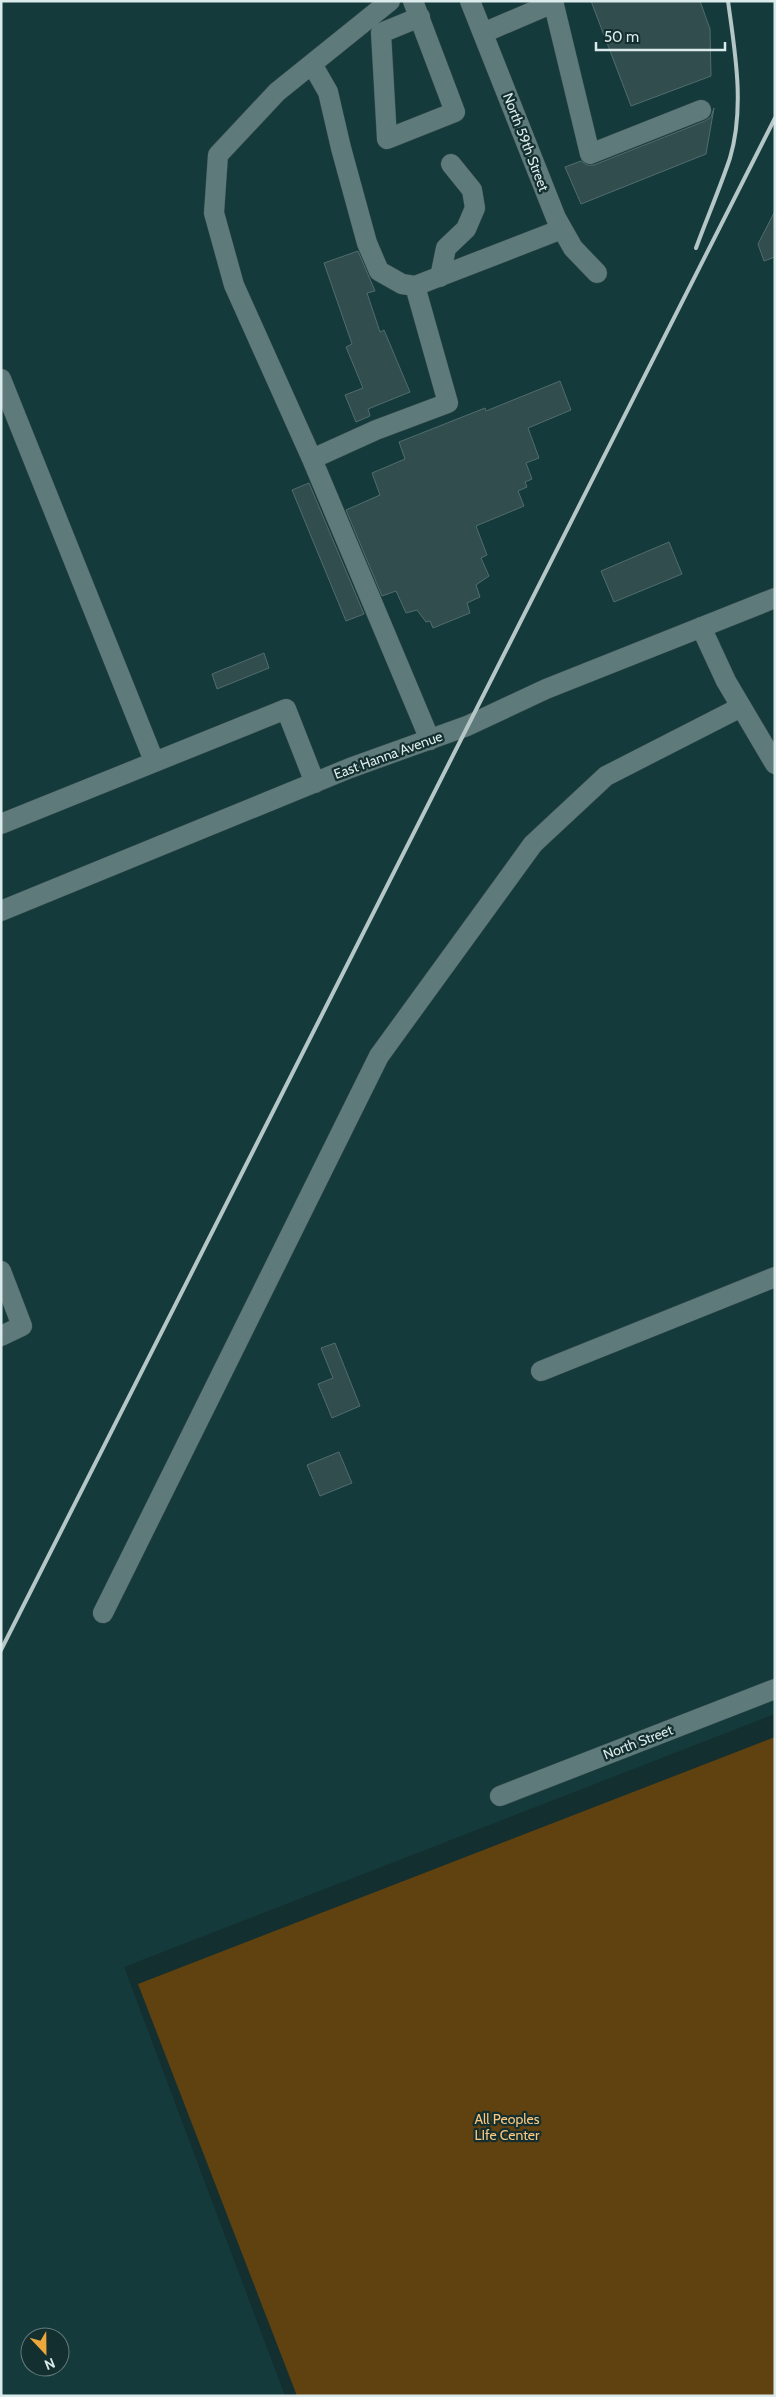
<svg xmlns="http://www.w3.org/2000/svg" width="776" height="2397" font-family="Cabin,sans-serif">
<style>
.built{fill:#143a3b;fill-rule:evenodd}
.green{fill:#604110}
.building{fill:#324d4d;stroke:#516c6d}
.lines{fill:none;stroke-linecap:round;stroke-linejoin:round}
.minor-casing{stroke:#354a4a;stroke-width:21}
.minor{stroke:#5e7a7a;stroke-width:20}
.rail{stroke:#b5c6c6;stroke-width:4}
.labels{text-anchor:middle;stroke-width:4.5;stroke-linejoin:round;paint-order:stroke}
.street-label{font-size:14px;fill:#dbeaea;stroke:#142f2f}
.park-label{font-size:14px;fill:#fac781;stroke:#142f2f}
</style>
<rect width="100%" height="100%" fill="#142f2f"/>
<!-- built -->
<path class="built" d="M1 1H775V1714L124 1967 285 2396H1ZM30 2337H60V2367H30Z"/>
<!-- green -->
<path class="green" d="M775 1737V2396H297L138 1984Z"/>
<!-- building -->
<path class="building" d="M591 1H700L710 29 711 76 631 106Z
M714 108 706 154 581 204 565 167 581 161 587 165H594L705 121 711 117Z
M775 211V257L764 261 758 244Z
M358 251 375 291 367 293 380 332 384 330 410 392 368 409 370 416 356 422 345 395 363 388 346 347 352 344 324 263Z
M560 381 571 410 528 428 539 458 526 463 532 479 525 482 527 487 518 491 524 506 476 526 487 555 481 558 489 576 476 585 480 597 467 603 470 613 433 628 430 621 426 622 417 610 406 613 396 591 382 596 346 510 380 495 372 473 405 459 399 442 485 408 486 411Z
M309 483 364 614 346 621 292 490Z
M669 542 682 574 614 602 601 571Z
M264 653 269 668 217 689 212 674Z
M335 1343 360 1406 332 1418 318 1384 333 1378 321 1348Z
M339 1452 352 1483 320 1496 307 1465Z"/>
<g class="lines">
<!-- minor casing -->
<g class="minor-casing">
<path id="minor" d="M413 1 455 112 387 139 381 33 420 17
M470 1 556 218 573 248 597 273
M553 1 590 154 701 110
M483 33 553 3
M312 64 328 92 341 148 367 243 379 271 402 284 415 286
M440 277 446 248 466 229 475 208 472 190 451 164
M1 379 154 761
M312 459 234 285 214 213 218 155 277 92 390 1
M701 627 726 681 775 764
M430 740 312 459 376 430 448 403 415 286 562 229
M1 824 286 709 315 783
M1 911 350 768 467 726 546 689 775 598
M1 1271 22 1326 1 1336
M541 1371 775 1277
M103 1613 379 1056 533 844 606 776 741 707
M500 1796 775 1689"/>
</g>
<!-- minor -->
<use href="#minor" class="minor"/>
<!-- rail -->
<path class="rail" d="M696 248C707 218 720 188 730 158 745 107 735 52 728 1
M1 1650 775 118"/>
</g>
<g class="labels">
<!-- street labels -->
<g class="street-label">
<text transform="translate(526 142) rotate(69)" y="5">North 59th Street</text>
<text transform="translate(388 755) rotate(-20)" y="5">East Hanna Avenue</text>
<text transform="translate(638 1742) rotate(-21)" y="5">North Street</text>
</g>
<!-- park labels -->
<g class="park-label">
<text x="507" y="2124">All Peoples<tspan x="507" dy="16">LIfe Center</tspan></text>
</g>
</g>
<!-- border -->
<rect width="776" height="2397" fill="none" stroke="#dbeaea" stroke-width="5"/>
<!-- north arrow -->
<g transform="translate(45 2352) rotate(158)"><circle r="24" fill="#142f2f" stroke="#647a7a"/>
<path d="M0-4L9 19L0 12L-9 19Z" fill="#eda83b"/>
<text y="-8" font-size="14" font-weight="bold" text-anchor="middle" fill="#dbeaea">N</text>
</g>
<!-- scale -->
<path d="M596 42v8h129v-8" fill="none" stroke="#dbeaea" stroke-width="2.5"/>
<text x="604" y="42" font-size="15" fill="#dbeaea" stroke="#142f2f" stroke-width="4" paint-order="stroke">50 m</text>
</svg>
